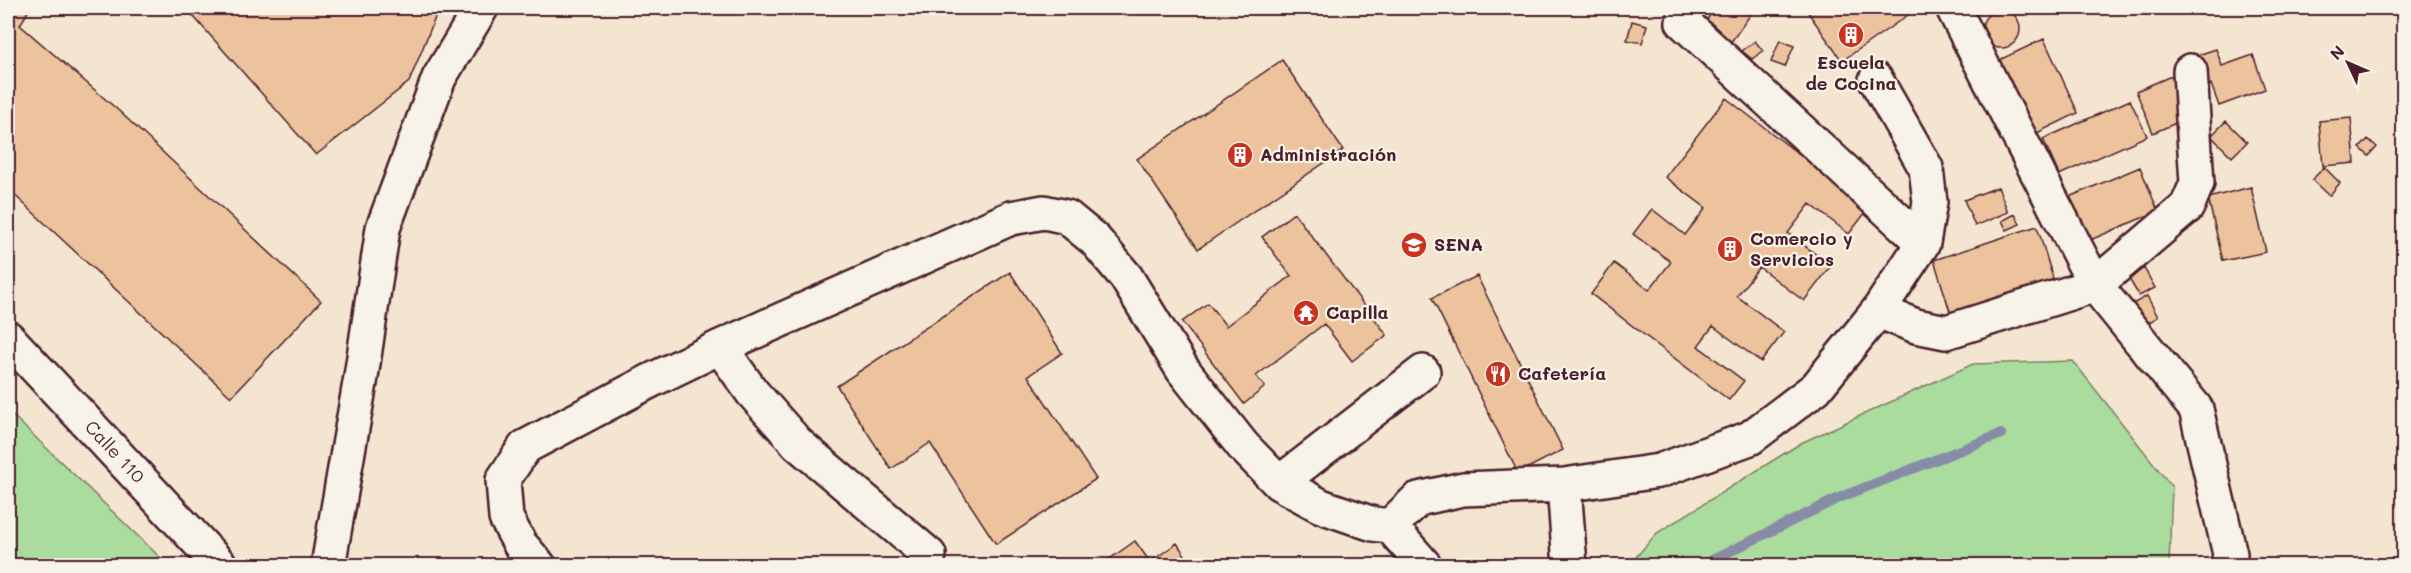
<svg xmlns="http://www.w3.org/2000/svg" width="2411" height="573" font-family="Mali,sans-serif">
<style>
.built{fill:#f4e5d1}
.green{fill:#a9dc9d;stroke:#7a7e64;stroke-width:1.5}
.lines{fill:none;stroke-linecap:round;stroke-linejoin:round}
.stream{stroke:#878ca6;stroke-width:10}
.building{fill:#ecc39c;stroke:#4a1f2b;stroke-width:1.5}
.minor-casing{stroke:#4a1f2b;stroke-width:38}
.major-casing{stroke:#4a1f2b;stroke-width:38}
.minor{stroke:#f7f3e8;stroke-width:33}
.major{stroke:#f7f3e8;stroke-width:33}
.labels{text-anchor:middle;stroke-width:4.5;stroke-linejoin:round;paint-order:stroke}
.poi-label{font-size:18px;font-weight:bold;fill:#4a1f2b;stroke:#f7f3e8;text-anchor:start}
.street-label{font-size:18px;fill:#4a1f2b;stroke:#f7f3e8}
</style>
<rect width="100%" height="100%" fill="#f7f3e8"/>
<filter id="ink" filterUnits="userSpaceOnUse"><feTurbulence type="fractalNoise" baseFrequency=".0167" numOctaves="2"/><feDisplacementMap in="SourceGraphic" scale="12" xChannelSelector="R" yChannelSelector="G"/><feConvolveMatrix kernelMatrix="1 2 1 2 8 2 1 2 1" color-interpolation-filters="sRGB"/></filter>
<g filter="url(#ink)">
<!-- built -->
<path class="built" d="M8 8H2403V565H8Z"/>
<!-- green -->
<path class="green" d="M2073 361 2172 487 2169 565H1629L1657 533 1801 443 1973 364Z
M8 411 168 565H8Z"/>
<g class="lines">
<!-- stream -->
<path class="stream" d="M1700 566 1841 497 2001 434"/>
</g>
<!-- building -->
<path class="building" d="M8 8H30L20 25 119 111 321 301 231 397 8 189Z
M186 8H439L409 82 316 155Z
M1715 8H1748L1753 11 1731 42 1704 24Z
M1805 8H1913L1915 10 1842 61Z
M1982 29a19 19 0 1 1 38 0a19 19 0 1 1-38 0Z
M1632 21 1647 25 1642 43 1627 40Z
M2044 39 2078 113 2033 135 1999 60Z
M1780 40 1794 46 1785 67 1771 62Z
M1755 41 1763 51 1752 59 1742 51Z
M2216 49 2222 66 2253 55 2265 89 2219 106 2211 84 2203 88 2192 57Z
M1282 60 1343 150 1198 249 1137 159Z
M2176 74 2185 119 2153 133 2136 91Z
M1726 98 1869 208 1849 234 1810 204 1788 233 1831 266 1804 301 1759 267 1737 296 1784 332 1761 362 1713 326 1698 346 1744 381 1729 400 1591 294 1614 263 1649 290 1671 262 1633 234 1652 209 1685 235 1706 208 1665 177Z
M2130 100 2147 136 2059 175 2043 139Z
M2351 118 2355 163 2323 166 2319 121Z
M2226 121 2247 142 2232 157 2211 136Z
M2368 139 2377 147 2369 156 2360 148Z
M2140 167 2158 211 2088 241 2069 197Z
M2324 167 2340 183 2329 196 2312 180Z
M1998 187 2008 212 1975 226 1964 200Z
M2251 187 2266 252 2223 261 2208 198Z
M1294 213 1387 335 1352 361 1324 324 1256 376 1265 387 1244 404 1182 322 1208 303 1226 326 1291 276 1262 237Z
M2015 214 2020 224 2007 230 2002 221Z
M2037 226 2056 288 1953 321 1934 260Z
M2144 268 2155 288 2139 296 2128 277Z
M1010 272 1062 353 1028 376 1096 479 996 544 930 443 891 469 837 386Z
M1477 276 1563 450 1518 473 1432 298Z
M2147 296 2158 317 2141 327 2129 306Z
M1135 541 1150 562 1177 543 1192 566H1100Z"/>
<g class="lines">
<!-- minor casing -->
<g class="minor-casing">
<path id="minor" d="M1687 8 1683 22 1923 243
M1953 8 2095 285 2196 409 2230 554 2228 566
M1878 311 1916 326 1946 332 2095 285 2187 207 2197 183 2190 71
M720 347 752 392 798 444 929 555
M1279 483 1423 372
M1564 485 1570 566
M1390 526 1418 499 1463 489 1564 485 1659 471 1750 438 1816 388 1878 311 1923 243 1930 202 1926 168 1876 80
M328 566 361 377 383 228 439 78 481 8
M539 566 520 544 506 518 503 480 525 447 650 381 720 347 1011 218 1044 212 1067 217 1095 240 1126 277 1183 370 1243 446 1279 483 1321 506 1373 524 1390 526 1425 566"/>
</g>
<!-- major casing -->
<g class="major-casing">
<g id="major">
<path id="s1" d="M8 338 221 566"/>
</g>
</g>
<!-- minor -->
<use href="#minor" class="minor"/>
<!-- major -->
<use href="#major" class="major"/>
</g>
</g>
<!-- icons -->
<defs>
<g id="building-disc" transform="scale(1.35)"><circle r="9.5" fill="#c8321e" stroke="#f7f3e8"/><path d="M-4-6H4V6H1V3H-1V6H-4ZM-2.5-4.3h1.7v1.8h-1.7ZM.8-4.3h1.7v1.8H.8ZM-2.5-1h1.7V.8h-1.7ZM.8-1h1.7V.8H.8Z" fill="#fff"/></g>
<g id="university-disc" transform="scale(1.35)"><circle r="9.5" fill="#c8321e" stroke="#f7f3e8"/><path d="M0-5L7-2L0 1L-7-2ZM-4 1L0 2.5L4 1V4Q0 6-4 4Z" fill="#fff"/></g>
<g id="temple-disc" transform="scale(1.35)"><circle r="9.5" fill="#c8321e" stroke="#f7f3e8"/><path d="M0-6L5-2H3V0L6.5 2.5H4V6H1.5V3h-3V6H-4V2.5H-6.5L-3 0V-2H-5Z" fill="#fff"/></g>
<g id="restaurant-disc" transform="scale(1.35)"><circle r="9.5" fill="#c8321e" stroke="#f7f3e8"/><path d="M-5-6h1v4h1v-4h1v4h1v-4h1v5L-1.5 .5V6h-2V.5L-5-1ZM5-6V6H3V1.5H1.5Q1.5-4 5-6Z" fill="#fff"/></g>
</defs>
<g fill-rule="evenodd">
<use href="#building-disc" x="1851" y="35"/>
<use href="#building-disc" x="1240" y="155"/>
<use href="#university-disc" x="1414" y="245"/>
<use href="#building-disc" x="1730" y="249"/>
<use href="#temple-disc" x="1306" y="313"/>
<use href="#restaurant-disc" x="1498" y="374"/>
</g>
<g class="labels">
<!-- poi labels -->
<g class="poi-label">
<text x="1851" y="69" text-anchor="middle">Escuela<tspan x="1851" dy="21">de Cocina</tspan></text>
<text x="1260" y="161">Administración</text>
<text x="1750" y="245">Comercio y<tspan x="1750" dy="21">Servicios</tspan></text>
<text x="1434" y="251">SENA</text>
<text x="1326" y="319">Capilla</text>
<text x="1518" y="380">Cafetería</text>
</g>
<!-- street labels -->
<g class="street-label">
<text dy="6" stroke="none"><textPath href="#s1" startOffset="156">Calle 110</textPath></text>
</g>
</g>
<!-- margin -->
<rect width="2411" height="573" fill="none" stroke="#f7f3e8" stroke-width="30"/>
<rect x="15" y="15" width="2381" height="543" fill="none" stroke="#4a1f2b" stroke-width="2" filter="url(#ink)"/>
<!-- north arrow -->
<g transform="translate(2348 63) rotate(314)" stroke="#f7f3e8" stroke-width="4.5" paint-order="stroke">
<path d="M0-4.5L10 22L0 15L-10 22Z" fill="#4a1f2b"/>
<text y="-9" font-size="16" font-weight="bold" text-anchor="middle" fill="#4a1f2b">N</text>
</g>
</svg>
